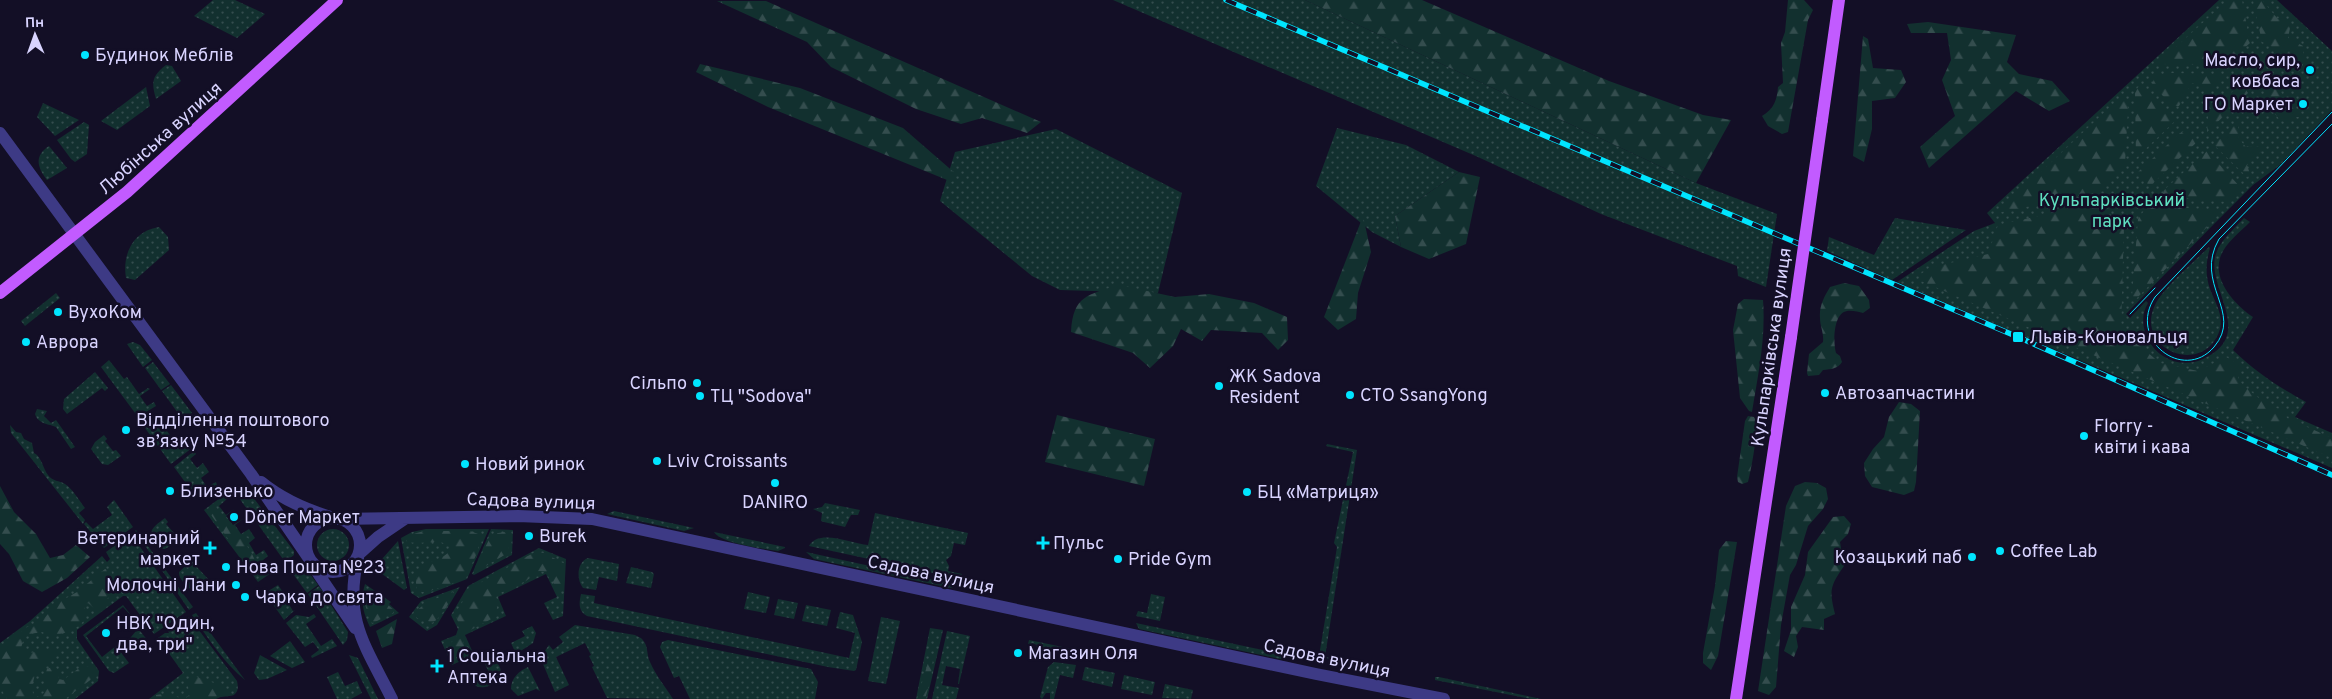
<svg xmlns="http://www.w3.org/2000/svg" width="2332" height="699" font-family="Overpass,sans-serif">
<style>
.grass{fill:url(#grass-dots)}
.forest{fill:url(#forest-firs)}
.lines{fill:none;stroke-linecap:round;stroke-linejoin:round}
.minor{stroke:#3d3a85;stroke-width:12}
.major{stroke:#c25bff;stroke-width:12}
.tram{stroke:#00e5ff;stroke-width:1}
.rail-casing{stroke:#00e5ff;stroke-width:5.5}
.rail{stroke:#130f26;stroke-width:4;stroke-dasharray:11;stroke-linecap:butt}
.major-bridge{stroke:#c25bff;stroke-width:12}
.poi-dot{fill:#00e5ff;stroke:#130f26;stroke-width:2}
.labels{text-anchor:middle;stroke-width:5;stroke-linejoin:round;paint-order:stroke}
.poi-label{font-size:18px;fill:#d9d4ff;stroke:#130f26;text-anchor:start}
.street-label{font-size:18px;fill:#d9d4ff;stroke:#130f26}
.park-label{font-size:18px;fill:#5fe0c0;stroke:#130f26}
</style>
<defs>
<pattern id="grass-dots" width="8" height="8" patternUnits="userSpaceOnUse" patternTransform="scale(1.25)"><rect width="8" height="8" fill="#12302f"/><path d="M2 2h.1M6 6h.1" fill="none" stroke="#344d4e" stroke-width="1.8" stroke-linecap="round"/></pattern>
<pattern id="forest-firs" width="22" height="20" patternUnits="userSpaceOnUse" patternTransform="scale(1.25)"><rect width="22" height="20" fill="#12302f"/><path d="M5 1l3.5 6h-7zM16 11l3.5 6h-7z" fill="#344d4e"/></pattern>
</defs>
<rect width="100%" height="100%" fill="#130f26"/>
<!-- grass -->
<path class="grass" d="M213 0H235L265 14 237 38 194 16Z
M1113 0H1305L1696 183 1777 214 1766 287 1738 276 1737 266 1601 214 1478 157Z
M2219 0H2277L2332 51V110L2280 165 2253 185 2214 224 2126 314 2130 318 2146 301 2148 303C2137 321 2146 345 2163 356 2175 364 2190 365 2203 359 2256 335 2208 291 2215 257 2219 241 2234 229 2244 218L2250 222C2240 232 2224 244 2220 258 2213 281 2235 305 2253 317L2233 350C2257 373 2277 386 2306 402L2295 417 2332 433V468L1897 282 1974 231 1995 223 1987 213Z
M166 65 172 66 181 81 156 99C151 82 152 76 166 65Z
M146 87 150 106 117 130 101 121Z
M43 103 79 120 55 136 37 117Z
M84 122 89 125 87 154 75 162 71 159 57 140Z
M1337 128 1406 145 1459 172 1395 216 1401 247 1372 232 1316 186Z
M1056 129 1182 193 1158 293 1060 290 1032 276 940 201 955 152Z
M49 146 67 168 47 180C37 167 34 156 49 146Z
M1895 218 1966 230 1892 280 1827 251 1829 237 1874 255Z
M159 227 168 237 169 250 135 280 126 278C122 254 133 231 159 227Z
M2209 247 2210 248C2206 261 2205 275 2210 289 2215 303 2225 316 2219 332 2202 377 2134 349 2155 305 2163 288 2195 261 2209 247Z
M56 293 60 298 25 326 21 321Z
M133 342 140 345 152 360 143 367 127 344Z
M109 360 124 379 127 377 139 394 148 388 150 389 140 396 147 406 154 402 156 406 138 417 101 367Z
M153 362 170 384 161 390 145 368Z
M95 372 108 388 105 391 102 388 67 414 63 409 64 399Z
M171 385 192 413 183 420 162 391Z
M37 409 47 411 44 416 51 423 56 420 75 447 71 449 56 427C49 424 38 424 35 414Z
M156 418 166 430 175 423 167 431 176 444 185 438 192 448 171 464 145 428Z
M10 425 16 432 21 433 24 439 32 443 34 453C42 457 43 469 48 475 53 482 59 480 65 484 72 488 81 503 85 508L79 513 85 520 83 524 11 433Z
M104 435 107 439 105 441 113 451 116 450 121 456 108 465 102 464 91 449 95 442Z
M1327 444 1357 450 1325 657 1345 661 1344 663 1319 656 1337 547 1334 543 1353 452 1326 446Z
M194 451 196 454 190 459 197 468 203 463 209 472 201 478 207 487 216 482 217 485 196 497 174 467Z
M237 489H244L249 492 294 551V555L285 562 234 491Z
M224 495 227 499 219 506 226 515 234 509 226 516 233 525 243 519 235 525 241 534 249 529 255 538 249 543 256 555 264 550 268 556 257 565 262 571 267 567 271 573 258 582 204 510Z
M114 500 133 527 104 548 84 524 86 522 93 529 112 515 107 507Z
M825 503 860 510 858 515H851L845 527 824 522 821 521 822 513 813 509 822 507Z
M614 511 694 528 684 531 607 514Z
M875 513 968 533 965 545 954 543 951 556 946 560 949 566 948 571 962 574 961 579 809 546C819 528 852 544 868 545Z
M165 518 168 522 166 524 180 540 165 549C160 549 158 547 155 543 145 531 156 525 165 518Z
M426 529H489L467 579 419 598 411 593 401 538 412 532Z
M491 529 513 530 512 555 474 575 472 574Z
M317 545a16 16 0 1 1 32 0a16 16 0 1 1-32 0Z
M136 530 193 607 189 610 135 531Z
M714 532 785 547V548L778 551C764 549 720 543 714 532Z
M131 534 186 612 154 634 126 596H123L77 630V639L99 671 98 681 75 699H0V643L30 621 102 556 107 562 110 559 106 552Z
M398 541 407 588 404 590 374 568Z
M539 548 566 559 563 616 553 620 544 603 557 597 546 574 498 597 506 616 465 635 474 655 452 665 441 641 456 635 458 629 451 615 468 586Z
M806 552 957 585 951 588 814 559Z
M194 558 197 563 195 565 210 581C200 590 194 595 184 583 181 579 179 577 179 572Z
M588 558 619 564 617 581 599 577 596 590 583 588C576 579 577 562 588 558Z
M302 567H305L318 585 307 593 293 574Z
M631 567 652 572 654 574 651 588 626 583Z
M365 584 391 602 389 604 399 613 370 627C363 612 360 601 365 584Z
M278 585 287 598 295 592 296 595 287 601 293 611 295 610 284 620 265 593Z
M319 586 348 632 347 640 343 645 308 594Z
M460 587 437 625 427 631 409 617 421 601Z
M748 592 770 597 766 613 744 609Z
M581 594 595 596 594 603 849 658 855 633 836 628 840 612 853 615 862 642 856 670 854 671 828 667 587 616C578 611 579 603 581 594Z
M1151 594 1165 597 1160 621 1136 616 1138 611 1147 613Z
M778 599 798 603 794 619 774 615Z
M123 605 134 619 123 607 86 636 102 657 116 646 129 663 114 673 109 671 83 635Z
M806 605 831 610 827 626 802 621Z
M196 613 245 680C224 663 208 638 192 615Z
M314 614 316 617 306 624 321 646 332 639 337 646 312 658 311 656 319 650 313 642 305 647 286 623 296 615 309 617Z
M189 617 237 681C238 686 239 691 234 695 222 699 166 699 149 699L183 673 158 638 165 633H169L168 631 175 626 178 627V624Z
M881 617 900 621 886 684 868 681Z
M1136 623 1286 655 1285 660 1139 629Z
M575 625 635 635C637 636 641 638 642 639 649 646 646 654 650 662 656 676 665 686 673 699L607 698 592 667 594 666 589 656 591 655 585 643 556 657 569 685 555 692 543 664 542 655 549 645 553 650 563 642 559 637Z
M532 626 536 633 533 643 516 654 511 643 525 636 522 631Z
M930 628 943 630 927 699H916Z
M947 631 970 636 959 684H958L960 669 946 666 942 685 959 688 956 699H932Z
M668 640 811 669 818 682 815 699H690L679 676 674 678 660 647 662 642Z
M1029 640 1082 651 1081 657H1078V654L1068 655V652L1062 650 1061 653 1036 647 1037 645 1032 643 1031 645 1028 644Z
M290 641 305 662 292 668 270 656Z
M260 655 287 670 267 679 259 680 254 673Z
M349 655 358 658 378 699H371Z
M491 661H495C511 674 490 692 476 686L473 683 490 675 485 664Z
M1054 662 1076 665 1073 678 1060 675 1054 699H1050V693H1046L1042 699 1040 697 1048 667Z
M528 667 540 691 536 689 518 696 511 689C511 678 519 671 528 667Z
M1085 667 1115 673 1112 687 1082 680Z
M338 672 345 686 357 681 362 693 351 699H337L327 677Z
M1124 675 1155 682 1152 695 1121 689Z
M1435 677H1439L1541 699H1531L1435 680Z
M1165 684 1193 690 1191 699 1162 698Z"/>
<!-- forest -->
<path class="forest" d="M1305 0H1422L1609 81 1703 115 1731 120 1696 183Z
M1788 0H1804L1813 10 1808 20 1788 132 1782 134 1768 126 1762 116C1774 109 1777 100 1778 87L1783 83 1781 43 1785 32Z
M2228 0H2242L2250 43 2225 65 2157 64Z
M2253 0H2262L2277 18 2288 23 2290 28 2288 38 2303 46 2304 63 2298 73 2275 53 2271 46 2262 42Z
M717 1H766L1041 122 1027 133 982 118 961 124 916 109 831 67 807 42Z
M1928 22 2016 35 2007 62 2019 74 2052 81 2070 101 2049 111 2016 91 1929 168 1920 147 1955 116 1942 80 1951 60 1947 33H1911L1907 24Z
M1863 36 1868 39 1873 68 1901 70 1906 82 1895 98 1872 101V129L1864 162 1853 156Z
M700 64 800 88 903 128 956 174 952 182 768 107 696 72Z
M2171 73 2215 74 2221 77 2207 91 2194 83 2191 84 2179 106H2173L2152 85 2155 76Z
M2242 84 2248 93 2207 132 2209 104 2227 96Z
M2138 87 2143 88 2175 121 2136 158 2135 93Z
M2275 88H2279L2284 98 2300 113 2299 117H2294L2287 123 2280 120 2270 108 2259 113 2254 112 2253 107Z
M2125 93 2128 108 2125 164 2098 192 1997 213Z
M2236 122 2238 124 2239 139 2246 147 2267 146 2247 165 2250 174 2247 177 2214 145Z
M2187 130 2197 142 2150 186 2139 176 2138 172 2180 133Z
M2207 151 2242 189 2228 202 2163 196V191Z
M1459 172 1480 177 1466 244 1429 259 1401 247 1395 216Z
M2093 204 2120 219 2124 224 2121 330 2160 363 2198 371 2226 357 2240 365 2238 380C2252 394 2265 404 2284 411L2287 418 2332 438V458L1921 281V274L1929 268 1988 254 1998 225Z
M2151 206 2221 210 2213 221 2135 300 2132 296 2138 219 2146 208Z
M1363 216 1371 252 1358 293 1356 319 1338 330 1324 317Z
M1844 283 1859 286 1869 300 1870 308 1863 313C1859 312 1852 310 1847 311 1833 313 1833 343 1836 353L1840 356 1842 362C1838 369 1831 369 1823 370L1819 375 1808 376 1807 373 1809 354 1823 342C1824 333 1820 326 1820 318 1819 306 1824 297 1830 287Z
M1119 285 1175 297 1209 294 1254 303 1287 317 1288 340 1278 350 1262 333 1211 330 1202 341 1181 329 1173 346 1150 368 1133 353 1071 332C1073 295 1088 295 1119 285Z
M1744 299 1763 300C1766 338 1758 375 1752 412L1749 411 1740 398 1733 330 1738 304Z
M1899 402 1911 404 1920 411 1916 482 1914 491 1904 495 1872 487 1865 476 1864 463 1873 449 1884 437 1889 417Z
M1057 415 1155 439 1144 486 1045 462Z
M1748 416 1754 417C1760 426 1751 470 1748 482L1742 484 1738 482 1737 477 1745 421Z
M1805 482 1817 483 1826 488 1828 499 1823 509 1808 526 1796 565 1790 575 1781 625 1776 687 1769 695 1758 691 1786 506 1795 486Z
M0 486 14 512 36 534 50 558 63 555 76 545 90 557 67 578 42 592 23 581 9 554 0 544Z
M213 506 216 507 235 532 248 538 247 546C254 555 256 565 262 575L260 577 253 574 209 512Z
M1844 516 1851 524 1848 534 1840 542 1844 566C1830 586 1829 590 1835 614L1824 619V630L1802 627 1796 636 1798 647 1794 657 1784 651 1791 630V607L1805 575 1808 552 1833 517Z
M424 531H470L481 535 477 553 465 579 427 592H422L417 590C410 555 441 567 452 548 440 536 420 547 406 541V536Z
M505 532 511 535 508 553 477 571 475 567 492 534Z
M1726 541 1737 542 1718 656 1711 670 1703 663V653L1715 586 1719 550Z
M535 552 544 553 565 564 564 585 561 591H557L549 573 539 571 526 581 496 595 494 599 498 610 497 616 465 633 463 637 465 653 462 656 453 657 447 646 455 639 461 629 455 614 471 588Z
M105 569H110C114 576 116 584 116 592L107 599 101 611 96 610 88 603 84 605 86 618C77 631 57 639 42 632L30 634 24 638 21 648 30 653 47 649H58L57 656C40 668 31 672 33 694L38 697 45 692V676L47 669 54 666 58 670 59 679 63 680C75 673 80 662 96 668V673L93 678 65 699H7L0 687V649L27 627 38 624 61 601 77 592Z
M453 592 454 594C449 603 441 618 432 623 425 619 415 622 415 612L427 602Z
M370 593 378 597 394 610 393 613 373 623 370 622 364 600 367 594Z
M397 619 392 644 382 648 376 631Z
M136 631H140L149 642C144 655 134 652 126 643Z
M930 656 933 657 931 678 925 699H917Z
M194 676 220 685 226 691 223 696 216 699H156V695C166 692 176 698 186 698L190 694 187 683 189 678Z"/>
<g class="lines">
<!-- minor -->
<path class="minor" d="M0 133 251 474 310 560
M261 482C283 500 306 510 334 518
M306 545a27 27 0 1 1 54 0a27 27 0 1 1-54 0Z
M338 519 518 516 592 519 1316 674 1444 699
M359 554 378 537 406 518
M358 558C343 619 366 647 392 699
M313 566 355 628"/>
<!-- major -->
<path class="major" d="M1822 120 1839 0
M0 293 127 192 337 0
M1736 699 1791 337"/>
<!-- tram -->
<path class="tram" d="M2332 112 2155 297C2127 339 2183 383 2214 347 2244 312 2193 284 2219 239L2332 124
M2130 314 2155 288"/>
<!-- rail casing -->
<g class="rail-casing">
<path id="rail" d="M1226 0 2018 337 2332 475"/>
</g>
<!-- rail -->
<use href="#rail" class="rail"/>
<!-- major-bridge -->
<path class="major-bridge" d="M1791 337 1822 120"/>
</g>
<!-- markers -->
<g class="poi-dot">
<circle cx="85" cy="55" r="5"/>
<circle cx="2310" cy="70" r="5"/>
<circle cx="2303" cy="104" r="5"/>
<circle cx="58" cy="312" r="5"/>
<rect x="2012" y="331" width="12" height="12" rx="2.5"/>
<circle cx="26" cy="342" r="5"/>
<circle cx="697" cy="383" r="5"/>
<circle cx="1219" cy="386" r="5"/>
<circle cx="1825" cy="393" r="5"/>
<circle cx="1350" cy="395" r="5"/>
<circle cx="700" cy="396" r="5"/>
<circle cx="126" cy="430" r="5"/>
<circle cx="2084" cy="436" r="5"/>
<circle cx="657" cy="461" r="5"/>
<circle cx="465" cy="464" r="5"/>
<circle cx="775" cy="483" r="5"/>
<circle cx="170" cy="491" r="5"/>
<circle cx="1247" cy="492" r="5"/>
<circle cx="234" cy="517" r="5"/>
<circle cx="529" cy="536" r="5"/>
<path d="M1040.5 535.5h5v5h5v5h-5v5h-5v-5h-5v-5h5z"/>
<path d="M207.5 540.5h5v5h5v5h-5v5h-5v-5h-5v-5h5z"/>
<circle cx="2000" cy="551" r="5"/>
<circle cx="1972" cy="557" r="5"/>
<circle cx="1118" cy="559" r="5"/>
<circle cx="226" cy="567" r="5"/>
<circle cx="236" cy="585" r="5"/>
<circle cx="245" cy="597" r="5"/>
<circle cx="106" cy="633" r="5"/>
<circle cx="1018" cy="653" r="5"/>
<path d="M434.5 658.5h5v5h5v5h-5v5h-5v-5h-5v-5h5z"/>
</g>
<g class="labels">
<!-- poi labels -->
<g class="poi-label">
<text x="95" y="61">Будинок Меблів</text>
<text x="2300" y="66" text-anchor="end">Масло, сир,<tspan x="2300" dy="21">ковбаса</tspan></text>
<text x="2293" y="110" text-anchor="end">ГО Маркет</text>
<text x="68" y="318">ВухоКом</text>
<text x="2029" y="343">Львів-Коновальця</text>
<text x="36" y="348">Аврора</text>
<text x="1229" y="382">ЖК Sadova<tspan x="1229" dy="21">Resident</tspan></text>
<text x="687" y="389" text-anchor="end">Сільпо</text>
<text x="1835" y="399">Автозапчастини</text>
<text x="1360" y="401">СТО SsangYong</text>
<text x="710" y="402">ТЦ "Sodova"</text>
<text x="136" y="426">Відділення поштового<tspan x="136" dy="21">зв’язку №54</tspan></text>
<text x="2094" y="432">Florry -<tspan x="2094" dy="21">квіти і кава</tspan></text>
<text x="667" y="467">Lviv Croissants</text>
<text x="475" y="470">Новий ринок</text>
<text x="180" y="497">Близенько</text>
<text x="1257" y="498">БЦ «Матриця»</text>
<text x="775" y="508" text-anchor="middle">DANIRO</text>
<text x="244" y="523">Döner Маркет</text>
<text x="539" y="542">Burek</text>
<text x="200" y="544" text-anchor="end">Ветеринарний<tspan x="200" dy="21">маркет</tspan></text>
<text x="1053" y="549">Пульс</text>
<text x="2010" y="557">Coffee Lab</text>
<text x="1962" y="563" text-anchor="end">Козацький паб</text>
<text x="1128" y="565">Pride Gym</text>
<text x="236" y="573">Нова Пошта №23</text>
<text x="226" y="591" text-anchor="end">Молочні Лани</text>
<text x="255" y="603">Чарка до свята</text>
<text x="116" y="629">НВК "Один,<tspan x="116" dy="21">два, три"</tspan></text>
<text x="1028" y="659">Магазин Оля</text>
<text x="447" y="662">1 Соціальна<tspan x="447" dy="21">Аптека</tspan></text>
</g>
<!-- street labels -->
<g class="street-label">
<text transform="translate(160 138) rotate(-42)" y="6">Любінська вулиця</text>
<text transform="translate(1771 347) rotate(-82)" y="6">Кульпарківська вулиця</text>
<text transform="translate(531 501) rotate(2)" y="6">Садова вулиця</text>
<text transform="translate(931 574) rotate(12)" y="6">Садова вулиця</text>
<text transform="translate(1327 658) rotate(12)" y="6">Садова вулиця</text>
</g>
<!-- park labels -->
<g class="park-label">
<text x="2112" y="206">Кульпарківський<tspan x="2112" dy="21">парк</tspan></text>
</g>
</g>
<!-- north arrow -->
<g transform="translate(35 35) rotate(358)" stroke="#130f26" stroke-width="4" paint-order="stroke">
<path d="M0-4L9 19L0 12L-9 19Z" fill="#d9d4ff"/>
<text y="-8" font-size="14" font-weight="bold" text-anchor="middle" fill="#d9d4ff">Пн</text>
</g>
</svg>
